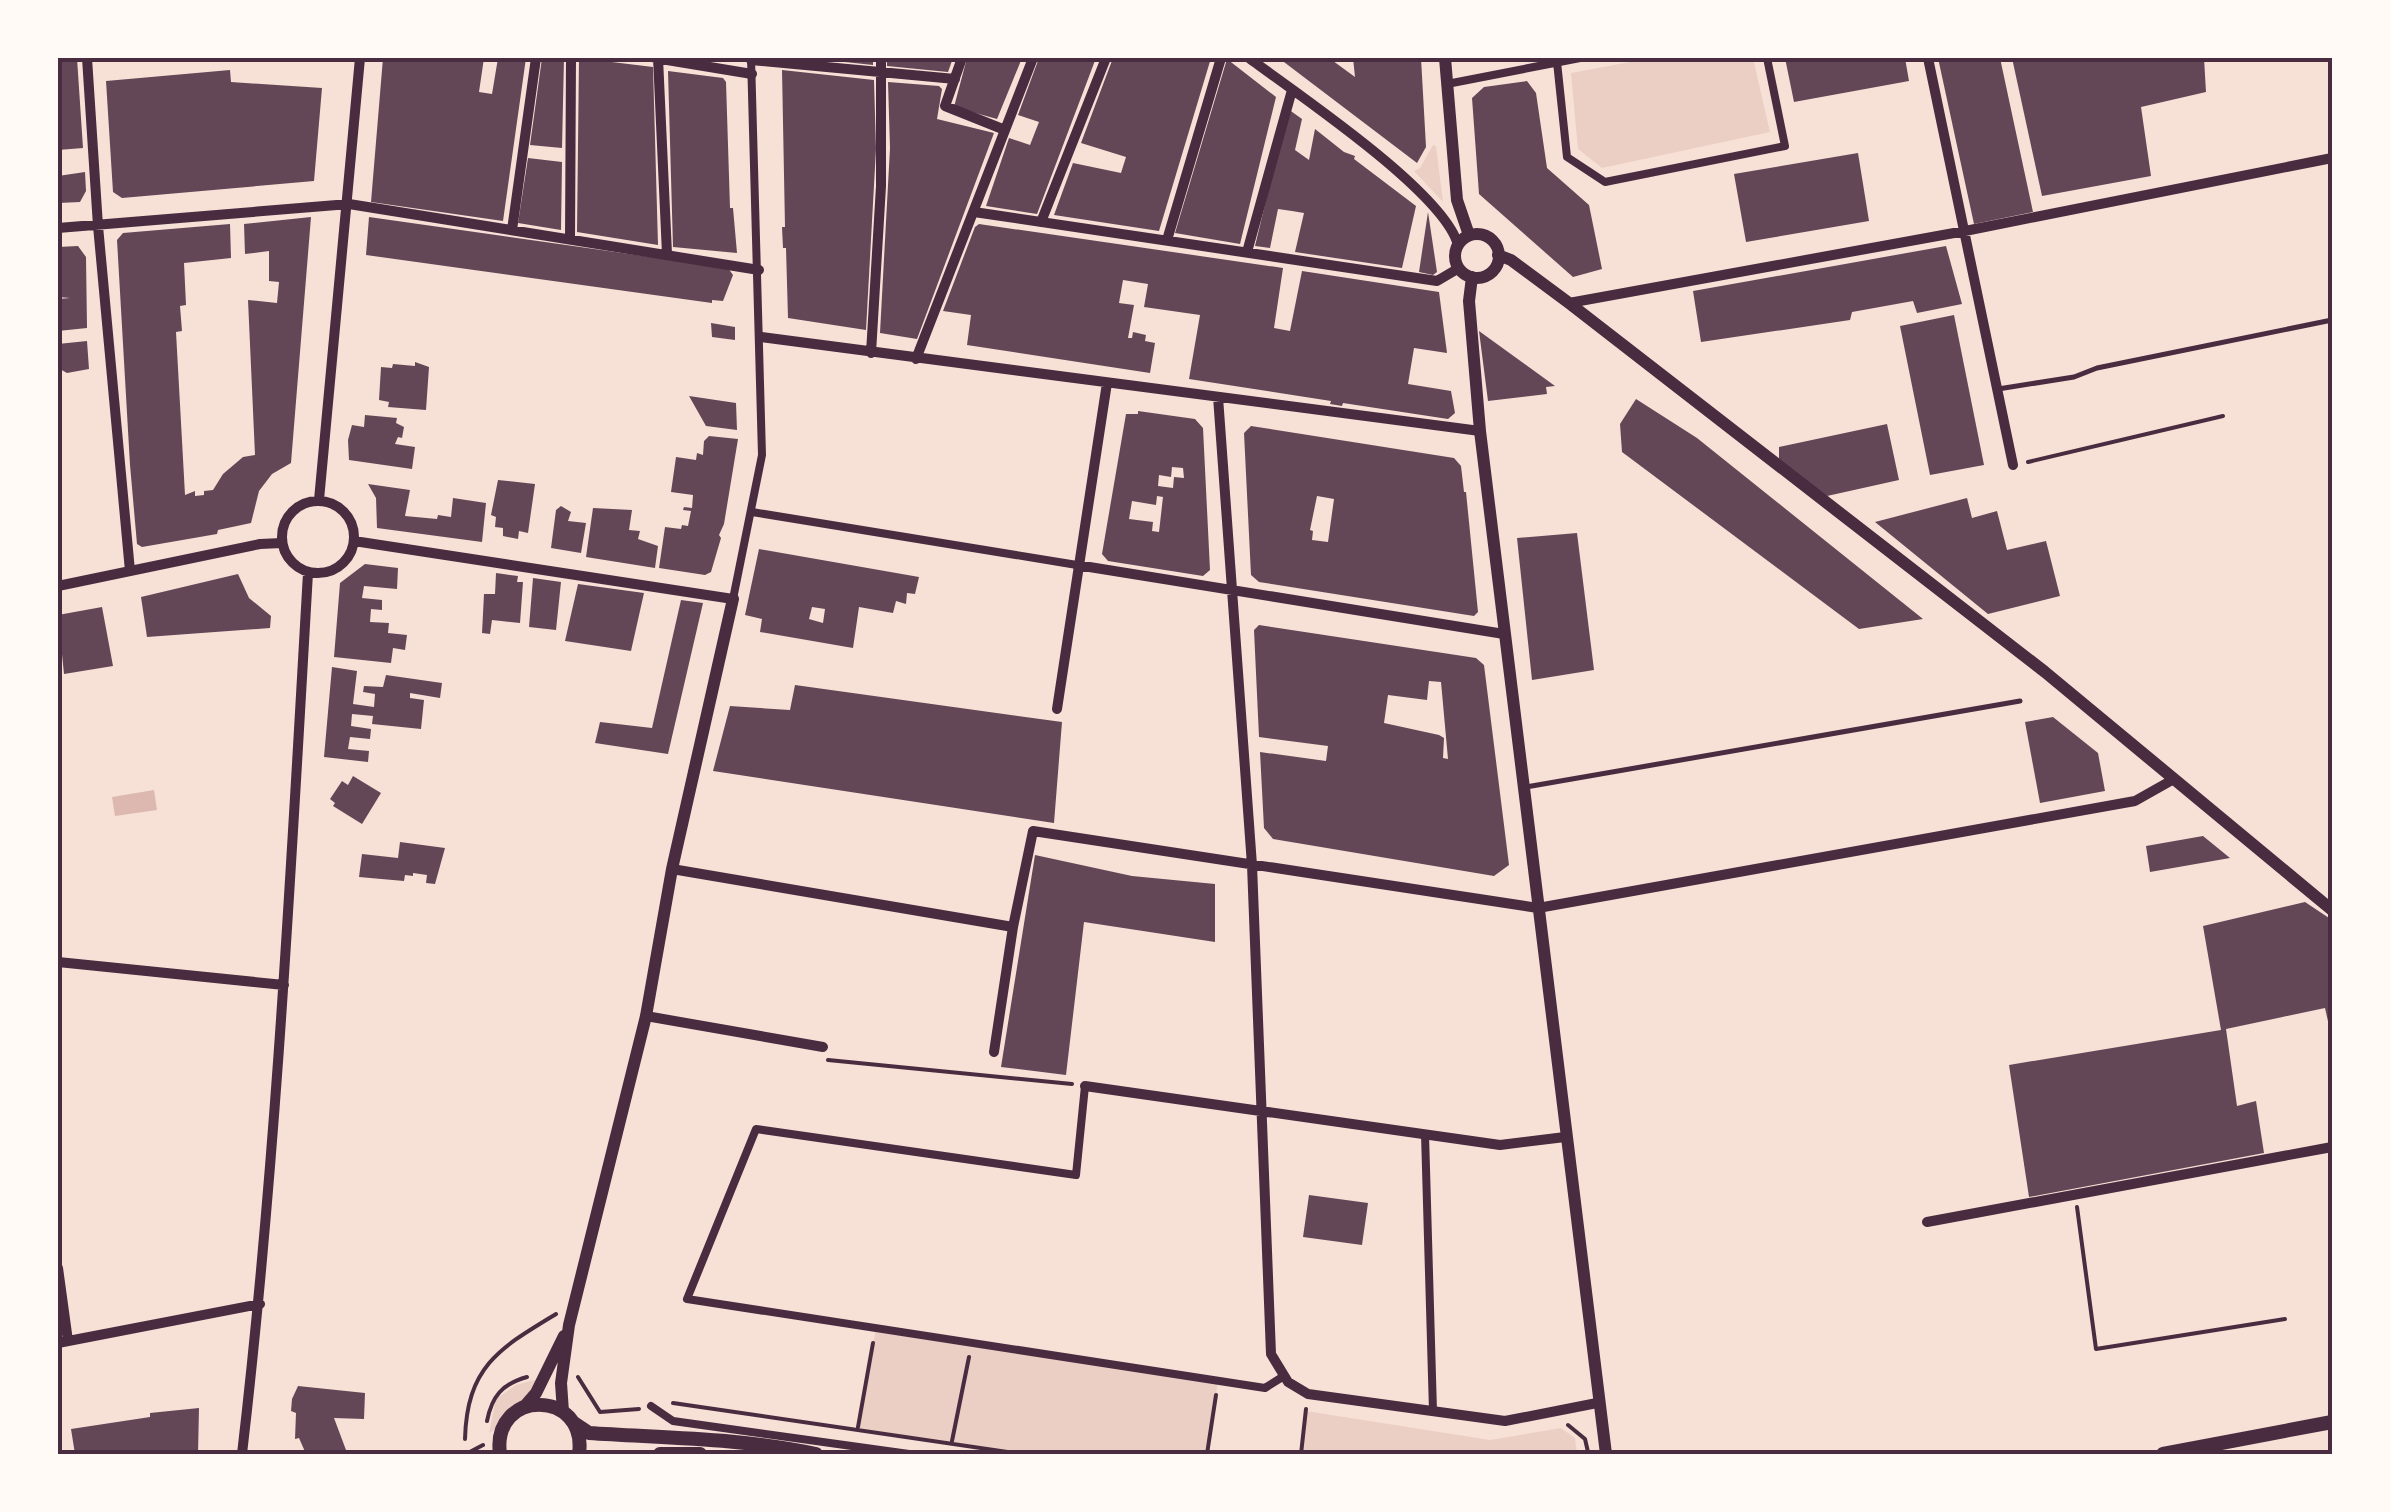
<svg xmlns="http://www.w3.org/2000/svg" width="2390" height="1512" font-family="'Source Serif 4',serif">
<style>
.green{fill:#ebcfc5}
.water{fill:#dcb8b0}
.building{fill:#644757;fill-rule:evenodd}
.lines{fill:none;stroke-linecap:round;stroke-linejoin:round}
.path{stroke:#4a2c40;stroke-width:4}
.service{stroke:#4a2c40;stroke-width:5}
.pedestrian{stroke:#4a2c40;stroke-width:8}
.minor{stroke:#4a2c40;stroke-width:10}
.tertiary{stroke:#4a2c40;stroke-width:12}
.secondary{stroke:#4a2c40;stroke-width:14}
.neatline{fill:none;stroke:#4a2c40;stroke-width:4}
</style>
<rect width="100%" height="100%" fill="#f7e1d7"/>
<!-- green -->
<path class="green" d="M1651 58H1753L1770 132 1602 168 1578 149 1571 73Z
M1433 145 1436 146 1443 202 1414 171 1420 168Z
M876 1328 1218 1380 1207 1454H1021L858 1428Z
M538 1379 525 1398 506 1410 496 1429 489 1433 496 1399 516 1385Z
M1306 1411 1490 1440 1561 1428 1575 1438 1577 1454H1301Z"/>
<!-- water -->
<path class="water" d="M154 790 157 810 115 816 112 797Z"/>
<!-- building -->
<path class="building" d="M58 58H77L83 148 58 150Z
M383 58H484L479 92 492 94 498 58H526L503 221 371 202Z
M542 58H564L562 148 530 145Z
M579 58 653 67 658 245 577 232Z
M827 58H873V65L826 60Z
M887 58H953L948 72 887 66Z
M967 58H1022L997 119 954 107Z
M1039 58H1096L1037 214 986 206 1009 138 1030 145 1039 122 1018 115Z
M1113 58H1211L1159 231 1054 215 1073 163 1121 173 1126 157 1081 143Z
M1273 58H1329L1355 77 1353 58H1421L1426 147 1417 163 1280 59 1279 62Z
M1785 58H1905L1909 81 1794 102Z
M1938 58H2000L2033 212 1974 224Z
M2012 58H2204L2206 92 2141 107 2151 176 2042 196Z
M1227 59 1276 97 1240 244 1175 233Z
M230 70 231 82 322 88 314 181 122 198 113 192 106 81Z
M782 70 874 80 876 149 866 330 788 318 786 248H783L782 227H785Z
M668 71 723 78 726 82 730 208H733L737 253 673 247Z
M1527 81 1536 93 1547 168 1589 205 1602 269 1573 277 1479 194 1472 98 1484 87Z
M888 82 939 86 942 89 937 119 994 133 917 339 880 333 890 148Z
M1288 109 1302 119 1295 150 1309 160 1315 129 1344 152 1355 156 1354 159 1416 206 1402 268 1295 252 1304 213 1292 211 1278 209 1270 248 1255 246Z
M1858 153 1869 221 1746 242 1734 174Z
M528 158 562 162 561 230 518 223Z
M85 172 86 191 80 202 58 203V176Z
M1428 212 1437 272 1433 275 1419 272Z
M311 217 291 463 272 474 259 491 251 523 218 530 217 534 142 547 137 544 130 465 117 240 123 233 230 224 231 258 184 263 186 305 180 306 182 331 176 332 185 495 195 491V496L204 495V491L213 490 223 474 243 457 255 455 248 300 277 303 279 282 269 281V251L245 254 244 224Z
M369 217 728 268 733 275 723 301 712 300V303L366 255Z
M979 224 1283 268 1274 328 1290 331 1302 271 1439 292 1447 353 1414 348 1408 384 1451 391 1455 413 1448 419 1343 403 1342 406 1330 404 1331 401 1189 379 1200 315 1144 307 1148 284 1123 280 1119 303 1134 305 1128 338H1132L1133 332 1146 335 1145 341 1155 343 1150 373 967 345 971 315 943 311 975 227Z
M78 246 86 257 87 328 58 331V299L70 298 58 297V247Z
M1946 246 1962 304 1917 313 1913 301 1852 312 1850 320 1701 342 1693 291Z
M1954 315 1984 465 1930 475 1900 326Z
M711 323 735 327V340L712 337Z
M1479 331 1555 386 1546 387 1547 394 1488 401Z
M87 341 89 369 67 373 58 368V344Z
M415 362 429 367 426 410 388 407 389 402 379 400 381 367 392 368 393 364 415 366Z
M689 396 736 403 737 430 706 426Z
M1636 399 1697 438 1923 619 1859 629 1622 452 1620 424Z
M1138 411 1195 419 1203 428 1210 570 1203 576 1108 561 1102 554 1126 414H1138ZM1172 467 1183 468 1184 478 1174 477 1173 488 1158 486 1159 475 1171 477ZM1157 496 1163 497 1159 532 1152 531 1153 522 1129 519 1132 501 1156 505Z
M365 415 397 418 396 423 404 427 402 438 398 437 395 444 415 447 412 469 349 460 348 440 352 425 364 427Z
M1887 424 1899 480 1827 496 1779 461V447Z
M1251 426 1454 458 1461 466 1464 492H1466L1478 612 1474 616 1259 582 1251 575 1244 433ZM1317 496 1334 499 1328 542 1312 540 1313 531 1310 530Z
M709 436 738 439 724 524 719 535 721 538 711 572 705 575 659 568 665 527 681 529 682 525 688 526 691 511 683 510 684 507 692 508 693 495 671 492 676 457 696 460 697 453 703 455 704 441Z
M498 480 535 484 528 533 519 531 518 539 503 536V528L495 527 496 517 491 515Z
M368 484 410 490 405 516 437 519 438 515 451 517 453 498 486 503 482 542 377 528 376 498Z
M1967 498 1972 518 1997 511 2007 550 2046 541 2060 596 1988 614 1875 522Z
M561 506 571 512 568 521 586 523 581 553 551 548 556 510Z
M593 508 632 510 629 530 640 531 638 539 658 546 655 568 586 557Z
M1577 533 1594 670 1532 680 1517 538Z
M759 549 919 577 915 594 907 593 906 604 896 601 893 613 859 607 853 648 760 632 762 619 745 615ZM812 607 825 609 823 623 809 619Z
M365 564 398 568 397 589 364 586 362 598 382 600V610L371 609 370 622 389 623 388 633 407 635 405 650 393 648 391 663 334 657 340 583Z
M496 573 518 576 517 582H523L520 623 492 620 490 634 482 633 484 594H495Z
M238 574 249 598 271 616 270 628 147 637 141 597Z
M533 578 561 582 556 630 529 627Z
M578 584 644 593 631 651 565 641Z
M681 600 703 603 668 754 595 743 600 722 652 728Z
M102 607 113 666 64 674 58 615Z
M1259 625 1476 658 1484 665 1509 865 1494 876 1273 839 1264 828 1260 752 1326 761 1328 746 1259 737 1254 630ZM1429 681 1441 682 1448 759 1443 758 1444 738 1439 735 1384 723 1388 695 1427 700Z
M332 667 357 671 353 704 374 707 375 694 363 692 364 686 383 687 386 675 442 683 440 698 410 693V698L424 700 421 729 372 724 373 716 352 714 351 726 371 729 370 739 350 737 348 749 369 751 368 762 324 757Z
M795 685 1062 722 1054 823 713 771 730 706 790 710Z
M2053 717 2098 753 2105 791 2040 803 2025 722Z
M353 776 381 793 362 824 333 806 335 803 330 799 342 781 348 785Z
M2203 836 2230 858 2150 872 2146 846Z
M400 842 445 848 435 884 426 883 427 875 413 873V876L405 875 404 881 359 877 362 854 398 858Z
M1035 855 1132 876 1215 884V942L1084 922 1066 1075 1001 1067Z
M2305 902 2332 920V1039L2325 1008 2226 1029 2237 1106 2256 1101 2264 1153 2029 1197 2009 1065 2221 1030 2203 926Z
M1309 1195 1368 1203 1362 1245 1303 1237Z
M298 1386 365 1393 364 1419 334 1418 346 1450 340 1454H306L299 1438 295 1439 296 1413 291 1411 292 1399Z
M199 1408 198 1454H75L71 1429 150 1417V1413Z"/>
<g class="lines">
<!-- path -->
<path class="path" d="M2028 462 2223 416
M828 1060 1072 1084
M2077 1207 2096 1349 2285 1319
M578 1377 600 1412 639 1409
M673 1403 1021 1454
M487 1421C492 1396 502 1384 527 1377
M1568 1425 1585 1439 1588 1452
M858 1427 873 1343
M465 1439C467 1366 500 1348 556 1314
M952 1441 969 1357
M466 1454 483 1445
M1207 1454 1216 1395
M1301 1454 1306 1409"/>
<!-- service -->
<path class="service" d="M1998 389 2074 377 2097 368 2332 320
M1526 787 2020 701"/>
<!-- pedestrian -->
<path class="pedestrian" d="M1557 62 1567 157 1605 182 1785 146 1767 58
M1447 84 1580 58
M752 512 1077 565
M733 599 762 455 751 58
M1085 1086 1076 1175 756 1129 687 1299 1265 1388 1284 1376
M1425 1134 1433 1411
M651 1406 673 1421 909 1454"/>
<!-- minor -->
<path class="minor" d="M87 58 98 226 130 571
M655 58 752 74
M658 58 667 254
M962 58 945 106 1005 130
M1249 58C1297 94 1444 192 1458 245
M1928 58 2013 465
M751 60 955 79
M974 212 1437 281 1459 268
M1041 222 1106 58
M58 228 349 204 759 270
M512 230 536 58
M570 239 571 58
M1167 240 1221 58
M1247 252 1292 90
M1569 303 1965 231 2332 158
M761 337 1480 431
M871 353 881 186V58
M916 359 1033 58
M1218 397 1252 865 1271 1354 1288 1382 1308 1394 1505 1421 1597 1403
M319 500 360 58
M282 537a36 36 0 1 1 72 0a36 36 0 1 1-72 0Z
M354 541 733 599
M1077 565 1504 634
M58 586 260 544 282 543
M1057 709 1107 383
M672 869 1013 927
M58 962 284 985
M646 1016 823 1047
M994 1052 1013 927 1033 831 1538 908 2135 801 2174 779
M1085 1086 1500 1145 1565 1137
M1927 1222 2332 1147
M58 1268 68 1341
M58 1343 260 1304
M242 1454C276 1162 291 867 308 573"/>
<!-- tertiary -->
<path class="tertiary" d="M1445 58 1457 200 1469 235
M1455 256a22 22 0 1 1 44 0a22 22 0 1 1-44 0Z
M1498 255 1511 260 1569 303 2045 672 2332 910
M1472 277 1469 301 1480 431 1606 1454
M523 1408 536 1393 564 1336
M563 1412 561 1383 569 1325 646 1016 672 869 733 599"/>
<!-- secondary -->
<path class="secondary" d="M574 1423 589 1433C665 1438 741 1438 816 1454
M500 1454C491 1388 588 1389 579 1454
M660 1454H700
M2163 1454 2332 1422"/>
</g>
<!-- border -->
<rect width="2390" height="1512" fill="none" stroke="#fffaf5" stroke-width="120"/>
<rect x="60" y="60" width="2270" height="1392" class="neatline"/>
</svg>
